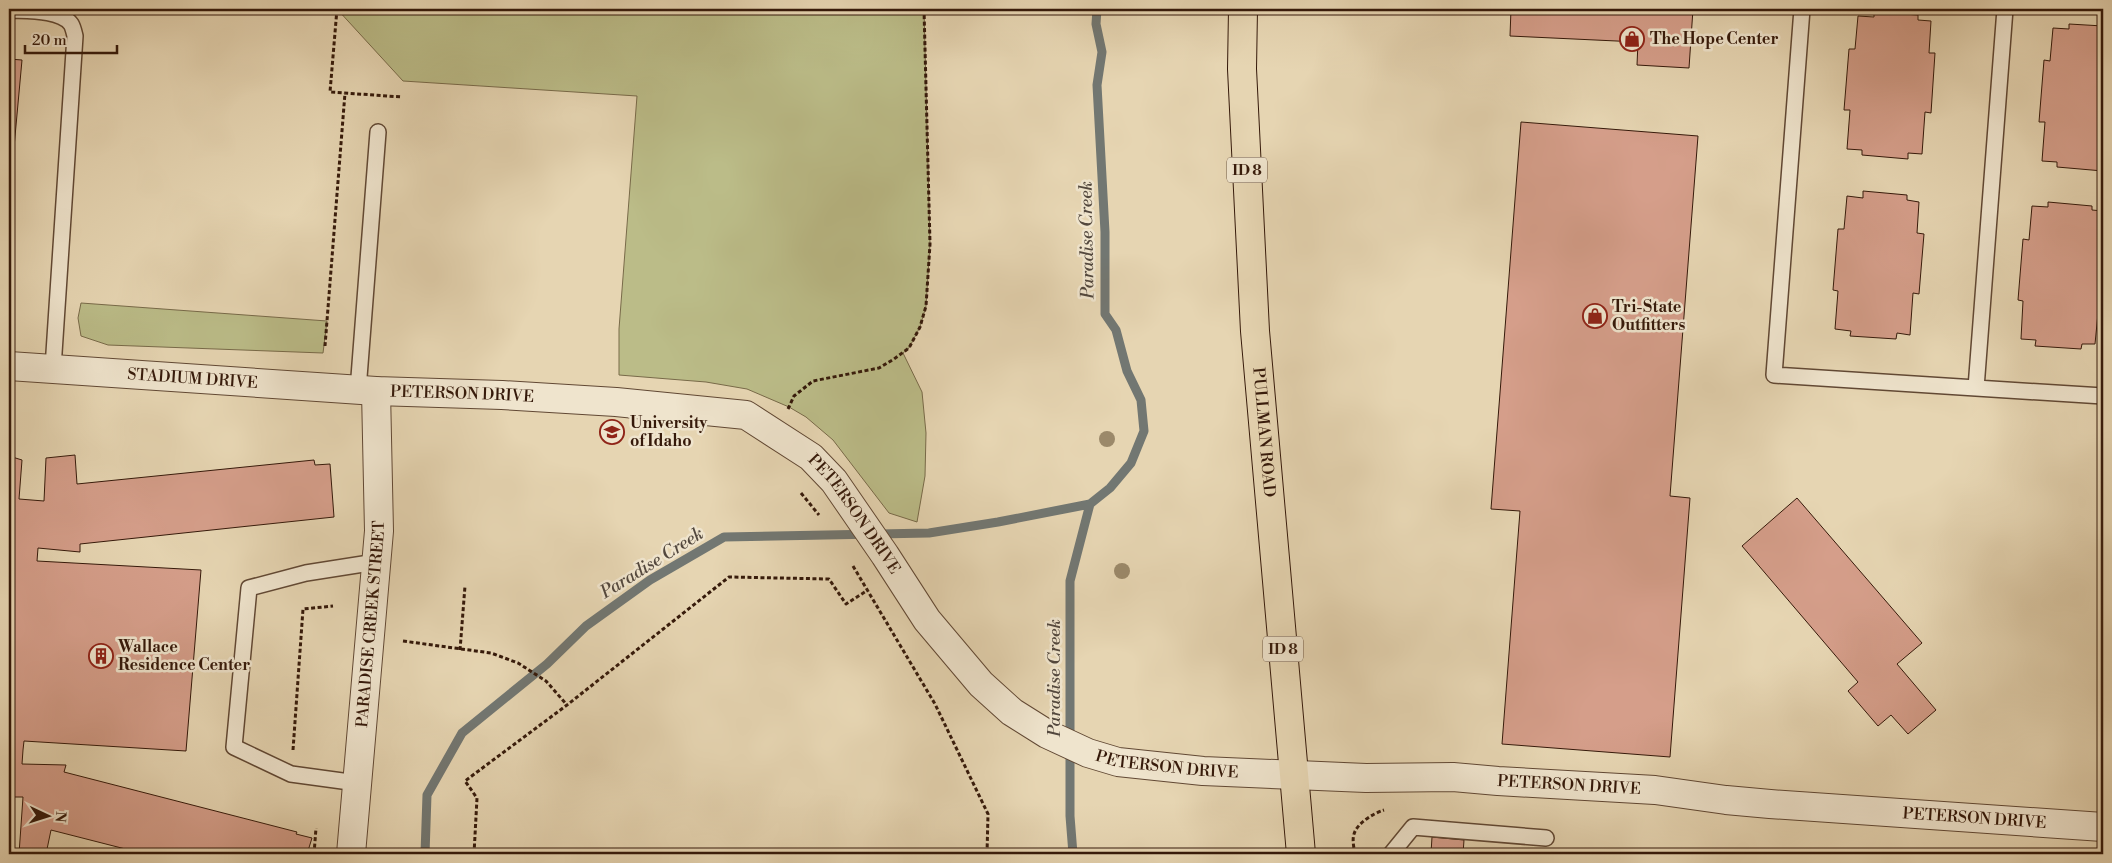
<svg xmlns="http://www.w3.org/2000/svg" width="2112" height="863" font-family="'Libre Bodoni',serif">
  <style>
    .green { fill: #bbbc88; stroke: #786a49 }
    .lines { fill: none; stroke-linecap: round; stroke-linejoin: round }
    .stream { stroke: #727772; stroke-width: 9 }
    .building { fill: #d59e8a; stroke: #35190a }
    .service-casing { stroke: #614834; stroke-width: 18 }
    .minor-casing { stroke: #614834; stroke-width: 30 }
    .primary-casing { stroke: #35190a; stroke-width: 30 }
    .path { stroke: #35190a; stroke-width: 3; stroke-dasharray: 4 2.5; stroke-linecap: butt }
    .service { stroke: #efe4cd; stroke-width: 15 }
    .minor { stroke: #efe4cd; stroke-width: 28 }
    .primary { stroke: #e6d5b2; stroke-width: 28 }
    .tree { fill: #9b896a }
    .labels { text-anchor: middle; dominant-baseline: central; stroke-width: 5; stroke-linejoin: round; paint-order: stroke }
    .shield { fill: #efe4cd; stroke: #6d5644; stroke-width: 1 }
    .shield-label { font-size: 15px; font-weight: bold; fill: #35190a }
    .poi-label { font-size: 16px; font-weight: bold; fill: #35190a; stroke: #efe4cd; text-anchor: start }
    .street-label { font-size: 16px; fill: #35190a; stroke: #efe4cd }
    .water-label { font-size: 18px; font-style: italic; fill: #53483e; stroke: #efe4cd }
  </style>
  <rect width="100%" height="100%" fill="#e6d5b2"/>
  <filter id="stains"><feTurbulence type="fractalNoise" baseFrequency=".004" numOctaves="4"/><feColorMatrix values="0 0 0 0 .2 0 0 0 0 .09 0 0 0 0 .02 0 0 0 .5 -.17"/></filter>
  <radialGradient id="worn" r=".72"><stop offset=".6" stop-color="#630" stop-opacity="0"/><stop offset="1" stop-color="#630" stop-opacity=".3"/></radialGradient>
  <path class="green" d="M 337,9 L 924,9 L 930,244 L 926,306 L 920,327 L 909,348 L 903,353 L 922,392 L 926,433 L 925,476 L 917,522 L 889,513 L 833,440 L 806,417 L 789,407 L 747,389 L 706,382 L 619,375 L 619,329 L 637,96 L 403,81 Z
    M 81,303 L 327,321 L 323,353 L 108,345 L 81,336 L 78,318 Z"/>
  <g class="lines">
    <path class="stream" d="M 425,854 L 427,795 L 462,733 L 547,664 L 586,626 L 650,580 L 724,537 L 929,533 L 998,522 L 1090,504 L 1110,488 L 1131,463 L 1144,431 L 1141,400 L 1127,371 L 1116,330 L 1105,314 L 1105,232 L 1097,85 L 1102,52 L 1096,24 L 1097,9
      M 1073,854 L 1070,816 L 1070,581 L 1090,504"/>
  </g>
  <path class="building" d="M 1511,9 L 1693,9 L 1689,68 L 1637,65 L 1638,42 L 1510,36 Z
    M 1874,12 L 1918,15 L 1918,20 L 1931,21 L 1929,53 L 1935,53 L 1931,113 L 1925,112 L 1922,154 L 1908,153 L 1908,159 L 1862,155 L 1862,150 L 1847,149 L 1850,110 L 1844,110 L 1849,49 L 1855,49 L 1858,16 L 1874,17 Z
    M 2069,24 L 2103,26 L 2103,171 L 2057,167 L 2057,162 L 2042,161 L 2045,122 L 2039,122 L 2044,60 L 2050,61 L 2053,28 L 2069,29 Z
    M 9,59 L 22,60 L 10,191 L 9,191 Z
    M 1521,122 L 1698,136 L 1670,496 L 1690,498 L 1670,757 L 1502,744 L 1520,511 L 1491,509 Z
    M 1863,191 L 1907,195 L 1907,200 L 1919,202 L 1917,233 L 1924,234 L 1919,294 L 1913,293 L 1910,335 L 1897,333 L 1896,339 L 1850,336 L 1851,331 L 1835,329 L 1838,291 L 1833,290 L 1838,229 L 1844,229 L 1847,196 L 1863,198 Z
    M 2048,202 L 2092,206 L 2092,210 L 2103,211 L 2103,303 L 2099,303 L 2095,344 L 2082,344 L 2081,349 L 2035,346 L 2036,340 L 2021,339 L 2023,301 L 2018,300 L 2023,239 L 2029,240 L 2032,206 L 2048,207 Z
    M 75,455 L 77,484 L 314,460 L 315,465 L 330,464 L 334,517 L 80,544 L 80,552 L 38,548 L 37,561 L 201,570 L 186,751 L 24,741 L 23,750 L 22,764 L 66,765 L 64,772 L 297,832 L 296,834 L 312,838 L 307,854 L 145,854 L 51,830 L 46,854 L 19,854 L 23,797 L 9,797 L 9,555 L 12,556 L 14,532 L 9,532 L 9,456 L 22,460 L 19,499 L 44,501 L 46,458 Z
    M 1797,498 L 1922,643 L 1897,664 L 1936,710 L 1908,734 L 1891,715 L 1878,726 L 1848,691 L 1858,682 L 1742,546 Z
    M 1432,837 L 1464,840 L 1463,854 L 1431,853 Z"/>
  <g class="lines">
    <defs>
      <path id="service" d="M 1802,9 L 1774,375 L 1976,388 L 2005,9
        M 9,10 C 25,11 60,9 71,24 C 73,27 74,32 75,36 L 53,368
        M 1976,388 L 2103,396
        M 358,390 L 378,132
        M 357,783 L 291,774 L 234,747 L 249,588 L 306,573 L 376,562
        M 1391,854 L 1413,827 L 1546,838"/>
      <g id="minor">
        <path id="s1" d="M 9,366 L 376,391 L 502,395 L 616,402 L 746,415 L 811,457 L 834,481 L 885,555 L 927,620 L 981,684 L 1012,712 L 1047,734 L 1088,753 L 1118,762 L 1203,771 L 1366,778 L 1453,777 L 1498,781 L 1655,790 L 1726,800 L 1770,804 L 2103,827"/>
        <path id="s2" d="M 351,854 L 379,531 L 376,391"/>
      </g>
      <g id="primary">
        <path id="s3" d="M 1243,9 L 1242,69 L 1255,331 L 1301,854"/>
      </g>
    </defs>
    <use href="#service" class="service-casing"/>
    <use href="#minor" class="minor-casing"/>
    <use href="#primary" class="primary-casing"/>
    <path class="path" d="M 337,9 L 330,92 L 402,97
      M 325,346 L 345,93
      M 788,409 L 794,396 L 813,381 L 879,368 L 894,359 L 909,348 L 920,327 L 926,306 L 930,244 L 924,9
      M 801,493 L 819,515
      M 9,546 L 13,546
      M 853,566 L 935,704 L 988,814 L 987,854
      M 403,641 L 491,653 L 518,663 L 546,681 L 567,705
      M 460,650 L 465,586
      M 293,750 L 303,609 L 333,606
      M 314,854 L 316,828
      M 474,854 L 477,798 L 465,781 L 567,705 L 729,577 L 829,579 L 846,604 L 868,590
      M 1355,854 C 1354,848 1352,840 1354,834 C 1357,823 1374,813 1384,810"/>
    <use href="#service" class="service"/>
    <use href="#minor" class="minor"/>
    <use href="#primary" class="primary"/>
  </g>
  <g class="tree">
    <circle cx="1107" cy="439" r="8"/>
    <circle cx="1122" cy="571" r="8"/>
  </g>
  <defs>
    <symbol id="shop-ring" viewBox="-11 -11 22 22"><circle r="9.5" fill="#efe4cd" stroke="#8f2418" stroke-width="1.5"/><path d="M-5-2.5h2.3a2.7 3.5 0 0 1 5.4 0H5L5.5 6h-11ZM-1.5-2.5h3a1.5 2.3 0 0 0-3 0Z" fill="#8f2418"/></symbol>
    <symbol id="university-ring" viewBox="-11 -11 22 22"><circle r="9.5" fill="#efe4cd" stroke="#8f2418" stroke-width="1.5"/><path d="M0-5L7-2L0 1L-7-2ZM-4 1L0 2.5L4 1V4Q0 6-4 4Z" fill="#8f2418"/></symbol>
    <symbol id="building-ring" viewBox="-11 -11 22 22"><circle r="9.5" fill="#efe4cd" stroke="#8f2418" stroke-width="1.5"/><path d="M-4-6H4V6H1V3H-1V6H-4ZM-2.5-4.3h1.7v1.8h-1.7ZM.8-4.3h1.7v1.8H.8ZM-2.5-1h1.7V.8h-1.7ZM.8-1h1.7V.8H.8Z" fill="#8f2418"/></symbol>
  </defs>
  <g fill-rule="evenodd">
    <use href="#shop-ring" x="1618" y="25" width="28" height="28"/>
    <use href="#shop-ring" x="1581" y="302" width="28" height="28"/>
    <use href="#university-ring" x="598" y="418" width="28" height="28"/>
    <use href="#building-ring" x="87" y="642" width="28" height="28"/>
  </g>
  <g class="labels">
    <g class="shield">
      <rect x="1227" y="157.5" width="40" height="25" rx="4"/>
      <rect x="1263" y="636.5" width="40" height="25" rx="4"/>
    </g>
    <g class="shield-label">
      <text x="1247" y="170">ID 8</text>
      <text x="1283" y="649">ID 8</text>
    </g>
    <g class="poi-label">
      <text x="1650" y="39">The Hope Center</text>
      <text x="1612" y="307">Tri-State<tspan x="1612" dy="18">Outfitters</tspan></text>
      <text x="630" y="423">University<tspan x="630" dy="18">of Idaho</tspan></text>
      <text x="118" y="647">Wallace<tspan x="118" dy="18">Residence Center</tspan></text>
    </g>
    <g class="street-label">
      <text stroke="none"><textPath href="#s1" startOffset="184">STADIUM DRIVE</textPath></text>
      <text stroke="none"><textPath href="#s1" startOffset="454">PETERSON DRIVE</textPath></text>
      <text stroke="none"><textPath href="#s3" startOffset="424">PULLMAN ROAD</textPath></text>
      <text stroke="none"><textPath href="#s1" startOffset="888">PETERSON DRIVE</textPath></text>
      <text stroke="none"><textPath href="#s2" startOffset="231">PARADISE CREEK STREET</textPath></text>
      <text stroke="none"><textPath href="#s1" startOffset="1309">PETERSON DRIVE</textPath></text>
      <text stroke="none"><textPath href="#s1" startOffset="1712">PETERSON DRIVE</textPath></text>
      <text stroke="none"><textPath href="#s1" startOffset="2119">PETERSON DRIVE</textPath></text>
    </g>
    <g class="water-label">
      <text transform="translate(1087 240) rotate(-91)">Paradise Creek</text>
      <text transform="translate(652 563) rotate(-32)">Paradise Creek</text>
      <text transform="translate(1054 678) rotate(-90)">Paradise Creek</text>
    </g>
  </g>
  <rect width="2112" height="863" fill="none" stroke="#e6d5b2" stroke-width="30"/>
  <rect x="10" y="10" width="2092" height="843" fill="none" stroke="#35190a" stroke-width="2.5"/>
  <rect x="15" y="15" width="2082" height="833" fill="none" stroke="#35190a"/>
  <g transform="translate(48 816) rotate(94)" stroke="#efe4cd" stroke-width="4" paint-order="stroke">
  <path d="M0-4L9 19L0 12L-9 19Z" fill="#35190a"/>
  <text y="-8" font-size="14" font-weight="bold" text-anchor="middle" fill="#35190a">N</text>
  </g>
  <path d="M25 45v8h92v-8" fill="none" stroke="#35190a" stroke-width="2.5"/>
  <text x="32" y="45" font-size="15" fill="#35190a" stroke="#efe4cd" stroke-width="4" paint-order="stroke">20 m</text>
  <rect width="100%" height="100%" filter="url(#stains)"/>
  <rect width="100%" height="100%" fill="url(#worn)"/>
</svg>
